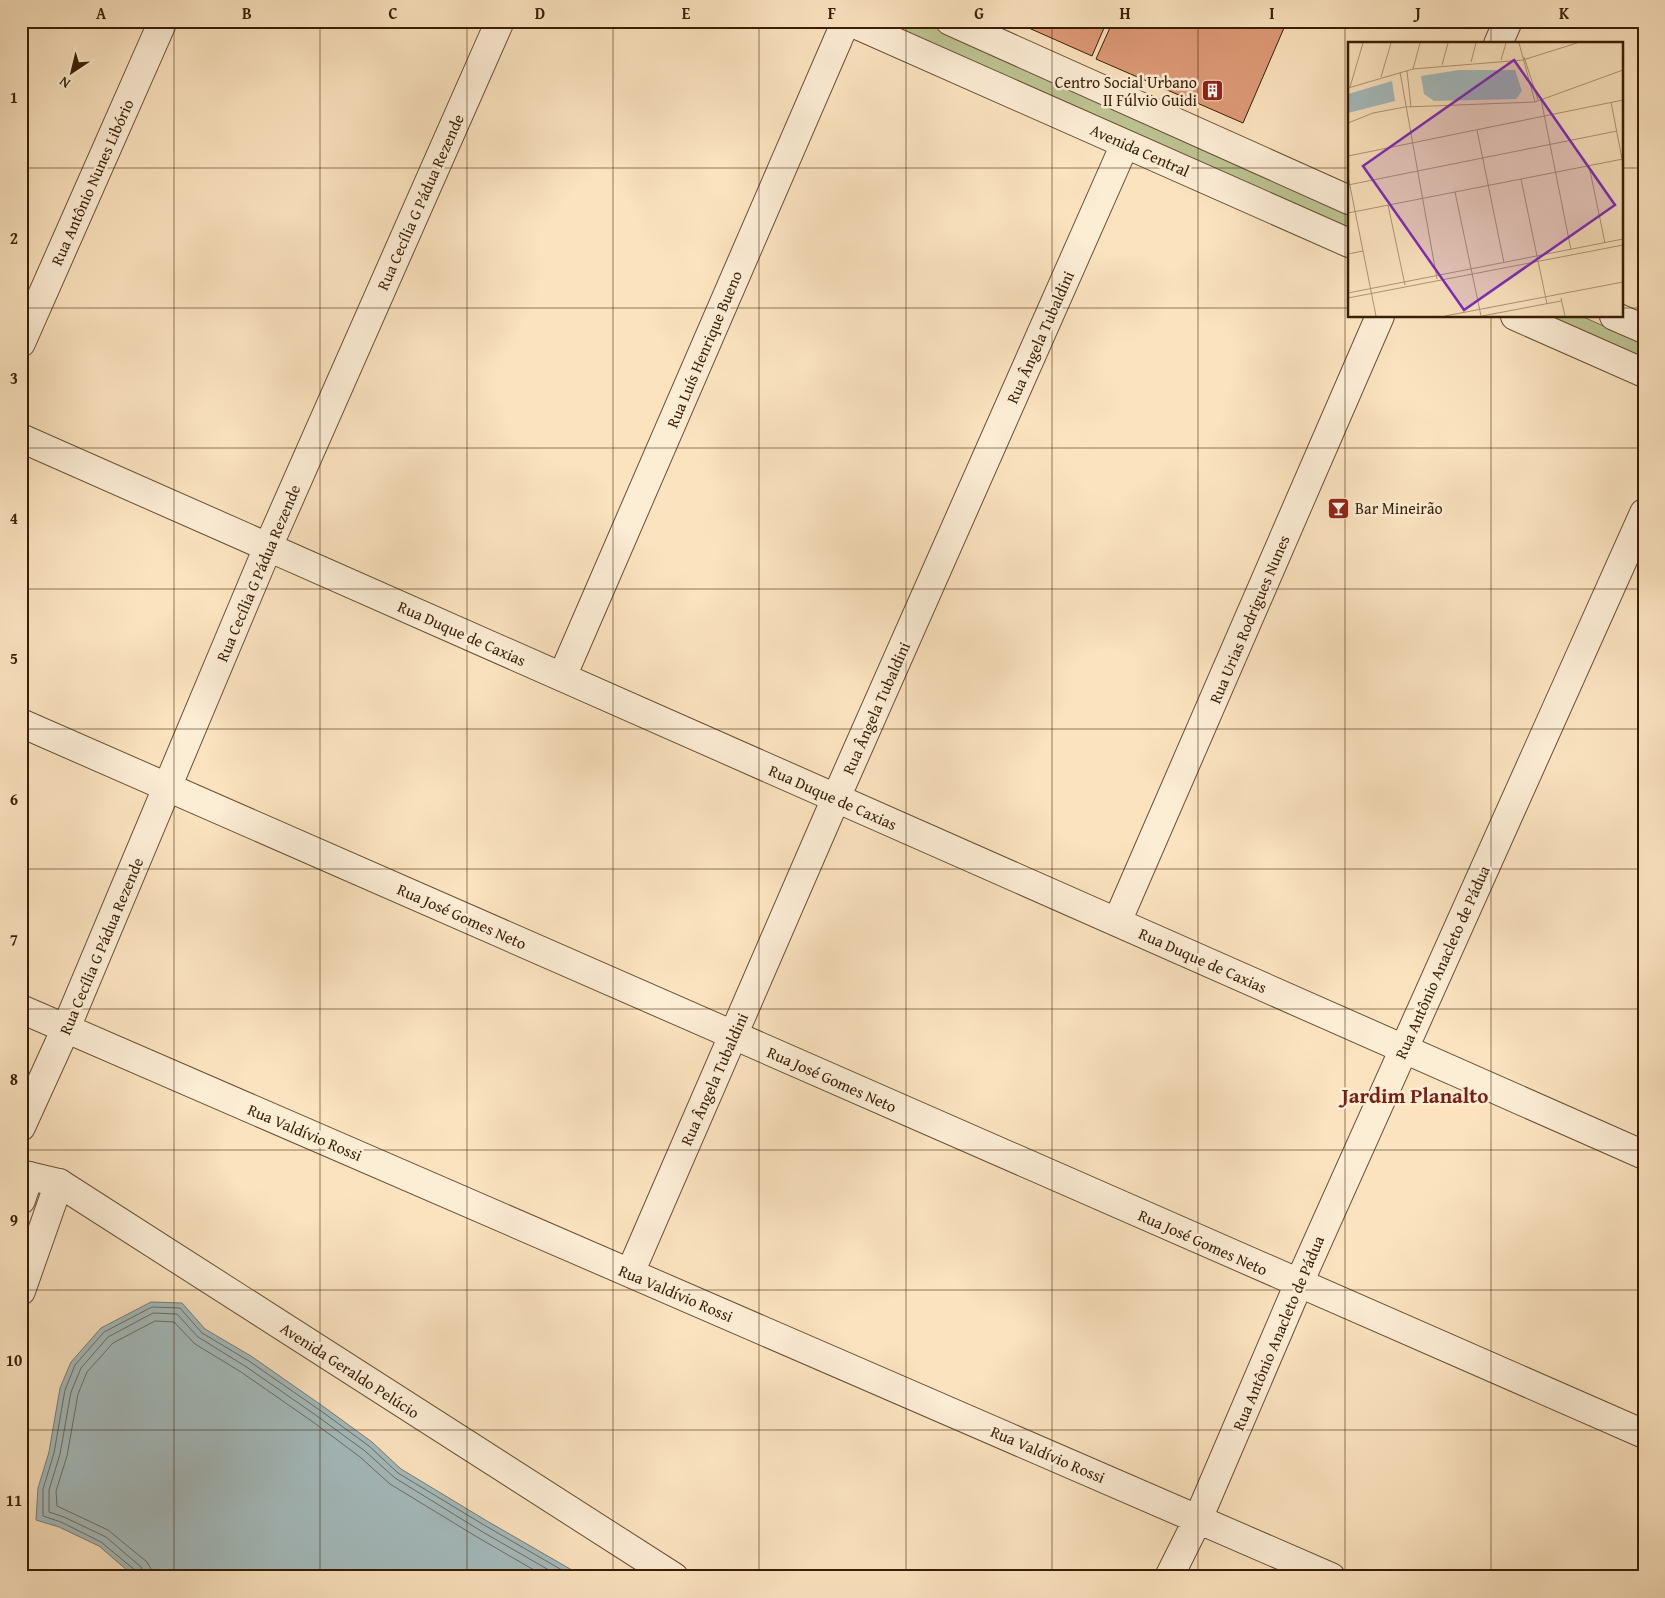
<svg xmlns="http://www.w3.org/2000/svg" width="1665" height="1598" font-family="'Gentium Book Plus',serif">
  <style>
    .green { fill: #bdc493; stroke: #7c724c }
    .water { fill: #a4bbbd; stroke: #7a7d73 }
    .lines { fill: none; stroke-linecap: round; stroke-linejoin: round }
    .shore { stroke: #6f6d60; stroke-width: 1 }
    .building { fill: #de9a77; stroke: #3a1f04 }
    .minor-casing { stroke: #6a5033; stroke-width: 30 }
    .tertiary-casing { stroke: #6a5033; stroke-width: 30 }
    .minor { stroke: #fcedd5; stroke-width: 28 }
    .tertiary { stroke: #fcedd5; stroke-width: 28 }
    .grid { fill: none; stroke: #3a1f04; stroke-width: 1; stroke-opacity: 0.55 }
    .labels { text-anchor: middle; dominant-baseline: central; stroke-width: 5; stroke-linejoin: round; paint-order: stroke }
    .poi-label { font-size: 16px; fill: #3a1f04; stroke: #fcedd5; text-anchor: end }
    .street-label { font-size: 16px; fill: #3a1f04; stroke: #fcedd5 }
    .district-label { font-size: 21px; font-weight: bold; fill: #7a1f14; stroke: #fcedd5 }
    .inset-road { fill: none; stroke: #ae9574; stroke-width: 1 }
    .view { fill: #7b2cbf; fill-opacity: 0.15; stroke: #7b2cbf; stroke-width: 2.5 }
    .inset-edge { fill: none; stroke: #3a1f04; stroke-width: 2.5 }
    .neatline { fill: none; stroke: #3a1f04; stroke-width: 2 }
    .grid-label { font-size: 16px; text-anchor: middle; font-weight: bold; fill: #3a1f04 }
  </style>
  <rect width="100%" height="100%" fill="#fbe3bf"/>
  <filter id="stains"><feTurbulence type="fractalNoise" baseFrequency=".004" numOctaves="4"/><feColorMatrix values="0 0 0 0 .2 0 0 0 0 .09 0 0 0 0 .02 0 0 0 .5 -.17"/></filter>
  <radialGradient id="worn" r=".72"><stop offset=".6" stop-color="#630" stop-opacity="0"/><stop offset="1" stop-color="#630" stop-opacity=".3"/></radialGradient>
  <path class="green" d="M 880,21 L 920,21 L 1349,213 L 1349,230 Z
    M 1545,316 L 1581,316 L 1644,344 L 1644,360 Z"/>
  <path class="water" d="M 151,1302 L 182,1303 L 205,1329 L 251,1356 L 324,1407 L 372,1442 L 401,1469 L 487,1521 L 584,1577 L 135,1577 L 99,1546 L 59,1527 L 36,1520 L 38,1488 L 49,1452 L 60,1388 L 71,1362 L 101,1328 Z"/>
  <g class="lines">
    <path class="shore" d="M 138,1577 L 136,1571 L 101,1542 L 61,1522 L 43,1516 L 43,1489 L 54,1453 L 65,1390 L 75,1365 L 104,1332 L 152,1307 L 180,1308 L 202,1333 L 249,1361 L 321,1411 L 369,1446 L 398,1473 L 484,1525 L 574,1577
      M 144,1577 L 141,1567 L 106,1537 L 64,1517 L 49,1512 L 49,1490 L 60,1454 L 71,1392 L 81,1368 L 108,1337 L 153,1313 L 177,1314 L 198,1337 L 245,1366 L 317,1416 L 365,1451 L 395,1478 L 481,1531 L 561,1577
      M 152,1577 L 151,1569 L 147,1562 L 108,1530 L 57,1506 L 56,1491 L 67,1456 L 78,1394 L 87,1372 L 113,1343 L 155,1321 L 174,1322 L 195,1344 L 241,1372 L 313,1422 L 360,1457 L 390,1484 L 477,1537 L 546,1577"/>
  </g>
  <path class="building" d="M 1013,21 L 1107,21 L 1092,56 Z
    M 1113,21 L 1287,21 L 1243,123 L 1096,59 Z"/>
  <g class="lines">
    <defs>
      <path id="minor" d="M 848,21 L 1349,243
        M 950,21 L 1349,200
        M 1498,44 L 1508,21
        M 1515,316 L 1644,373
        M 1614,316 L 1644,329
        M 21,343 L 163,21
        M 21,438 L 1644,1155
        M 562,677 L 846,21
        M 21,723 L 1644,1434
        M 1117,922 L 1380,316
        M 21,1009 L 1331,1577
        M 21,1127 L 66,1028 L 268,547 L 500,21
        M 21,1200 L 29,1176
        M 630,1273 L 836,798 L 1125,144
        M 21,1291 L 59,1183
        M 1169,1577 L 1198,1519 L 1299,1283 L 1644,513"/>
      <path id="tertiary" d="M 21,1174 L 59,1183 L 674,1577"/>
    </defs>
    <use href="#minor" class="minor-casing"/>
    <use href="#tertiary" class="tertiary-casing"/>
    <use href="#minor" class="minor"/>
    <use href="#tertiary" class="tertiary"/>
  </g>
  <path class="grid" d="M 174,21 L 174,1577M 320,21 L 320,1577M 467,21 L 467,1577M 613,21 L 613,1577M 759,21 L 759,1577M 906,21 L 906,1577M 1052,21 L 1052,1577M 1198,21 L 1198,1577M 1345,21 L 1345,1577M 1491,21 L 1491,44M 21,168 L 1349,168M 1621,168 L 1644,168M 21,308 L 1349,308M 1621,308 L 1644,308M 1491,316 L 1491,1577M 21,448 L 1644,448M 21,589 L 1644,589M 21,729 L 1644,729M 21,869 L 1644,869M 21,1009 L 1644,1009M 21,1150 L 1644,1150M 21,1290 L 1644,1290M 21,1430 L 1644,1430"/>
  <defs>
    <symbol id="building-square" viewBox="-11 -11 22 22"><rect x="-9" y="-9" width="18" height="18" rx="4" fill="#8f2418" stroke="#fcedd5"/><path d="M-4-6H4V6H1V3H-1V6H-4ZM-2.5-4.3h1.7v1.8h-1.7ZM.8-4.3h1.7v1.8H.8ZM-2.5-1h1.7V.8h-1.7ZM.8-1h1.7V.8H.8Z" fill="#fff"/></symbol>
    <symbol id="bar-square" viewBox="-11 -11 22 22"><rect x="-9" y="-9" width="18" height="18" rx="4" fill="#8f2418" stroke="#fcedd5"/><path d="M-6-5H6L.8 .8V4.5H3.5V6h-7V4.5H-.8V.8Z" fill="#fff"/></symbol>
  </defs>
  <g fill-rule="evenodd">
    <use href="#building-square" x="1200" y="78" width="25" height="25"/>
    <use href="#bar-square" x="1326" y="496" width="25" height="25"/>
  </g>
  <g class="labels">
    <g class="poi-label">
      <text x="1197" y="82">Centro Social Urbano<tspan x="1197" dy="18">II Fúlvio Guidi</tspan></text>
      <text x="1355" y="508" text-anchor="start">Bar Mineirão</text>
    </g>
    <g class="street-label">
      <text transform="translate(1140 150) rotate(24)">Avenida Central</text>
      <text transform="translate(92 182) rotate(-66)">Rua Antônio Nunes Libório</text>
      <text transform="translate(420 202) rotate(-66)">Rua Cecília G Pádua Rezende</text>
      <text transform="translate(1040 337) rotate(-66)">Rua Ângela Tubaldini</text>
      <text transform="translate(704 349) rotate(-67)">Rua Luís Henrique Bueno</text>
      <text transform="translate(258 573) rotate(-67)">Rua Cecília G Pádua Rezende</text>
      <text transform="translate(1249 619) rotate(-67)">Rua Urias Rodrigues Nunes</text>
      <text transform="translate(462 633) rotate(24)">Rua Duque de Caxias</text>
      <text transform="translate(876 708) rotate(-66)">Rua Ângela Tubaldini</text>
      <text transform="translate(833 797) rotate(24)">Rua Duque de Caxias</text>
      <text transform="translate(462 916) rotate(24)">Rua José Gomes Neto</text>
      <text transform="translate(101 946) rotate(-67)">Rua Cecília G Pádua Rezende</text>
      <text transform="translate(1203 960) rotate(24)">Rua Duque de Caxias</text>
      <text transform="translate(1442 962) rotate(-66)">Rua Antônio Anacleto de Pádua</text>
      <text transform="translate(714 1079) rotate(-66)">Rua Ângela Tubaldini</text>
      <text transform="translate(832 1079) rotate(24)">Rua José Gomes Neto</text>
      <text transform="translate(305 1132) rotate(23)">Rua Valdívio Rossi</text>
      <text transform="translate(1203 1242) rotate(24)">Rua José Gomes Neto</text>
      <text transform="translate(676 1293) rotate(23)">Rua Valdívio Rossi</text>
      <text transform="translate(1278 1333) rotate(-67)">Rua Antônio Anacleto de Pádua</text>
      <text transform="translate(350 1370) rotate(33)">Avenida Geraldo Pelúcio</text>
      <text transform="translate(1048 1454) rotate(23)">Rua Valdívio Rossi</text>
    </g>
    <g class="district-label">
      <text x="1415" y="1095">Jardim Planalto</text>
    </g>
  </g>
  <g transform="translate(1348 42)">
    <rect width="275" height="275" fill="#fbe3bf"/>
    <path d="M 111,28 L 167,28 L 174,49 L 168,57 L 86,59 L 76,52 L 73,34 ZM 44,39 L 47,59 L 0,71 L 0,52 Z" fill="#a4bbbd"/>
    <path class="inset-road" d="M 171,1 L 187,60M 176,15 L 190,58M 153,18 L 158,1M 123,20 L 128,1M 94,23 L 100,1M 65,27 L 72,1M 59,29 L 63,65M 52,30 L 89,237M 33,35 L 43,1M 2,45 L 15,1M 0,46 L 65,27 L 175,18 L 229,1M 193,57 L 223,208M 263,60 L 275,122M 0,81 L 25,71 L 57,65 L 187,60 L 275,28M 129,88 L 156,221M 0,114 L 275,58M 241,124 L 257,201M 0,134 L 28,274M 173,137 L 199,262M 0,143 L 269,89M 107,150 L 133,274M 40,163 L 57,243M 0,171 L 275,117M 0,212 L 15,209M 0,251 L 275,197M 0,256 L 275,203M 213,256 L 217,274M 97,274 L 275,240M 134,274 L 213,259"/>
    <path class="view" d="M 166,18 L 267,163 L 116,268 L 15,124 Z"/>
    <rect width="275" height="275" class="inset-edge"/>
  </g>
  <rect width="1665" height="1598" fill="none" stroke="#fbe3bf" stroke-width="55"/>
  <g transform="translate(72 72) rotate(215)" stroke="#fcedd5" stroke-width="4" paint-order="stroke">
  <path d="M0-4L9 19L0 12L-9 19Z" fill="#3a1f04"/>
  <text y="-8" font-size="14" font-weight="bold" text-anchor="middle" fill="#3a1f04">N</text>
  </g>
  <rect x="28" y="28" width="1610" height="1542" class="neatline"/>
  <g class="grid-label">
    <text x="101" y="19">A</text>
    <text x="247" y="19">B</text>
    <text x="393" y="19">C</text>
    <text x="540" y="19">D</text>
    <text x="686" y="19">E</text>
    <text x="832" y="19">F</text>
    <text x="979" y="19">G</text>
    <text x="1125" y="19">H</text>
    <text x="1272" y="19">I</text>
    <text x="1418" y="19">J</text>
    <text x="1564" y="19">K</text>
    <text x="14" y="103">1</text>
    <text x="14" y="244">2</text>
    <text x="14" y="384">3</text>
    <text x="14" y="524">4</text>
    <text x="14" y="664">5</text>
    <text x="14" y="805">6</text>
    <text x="14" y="945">7</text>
    <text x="14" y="1085">8</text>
    <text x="14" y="1226">9</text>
    <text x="14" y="1366">10</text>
    <text x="14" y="1506">11</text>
  </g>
  <rect width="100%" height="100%" filter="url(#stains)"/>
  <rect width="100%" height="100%" fill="url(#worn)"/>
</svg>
